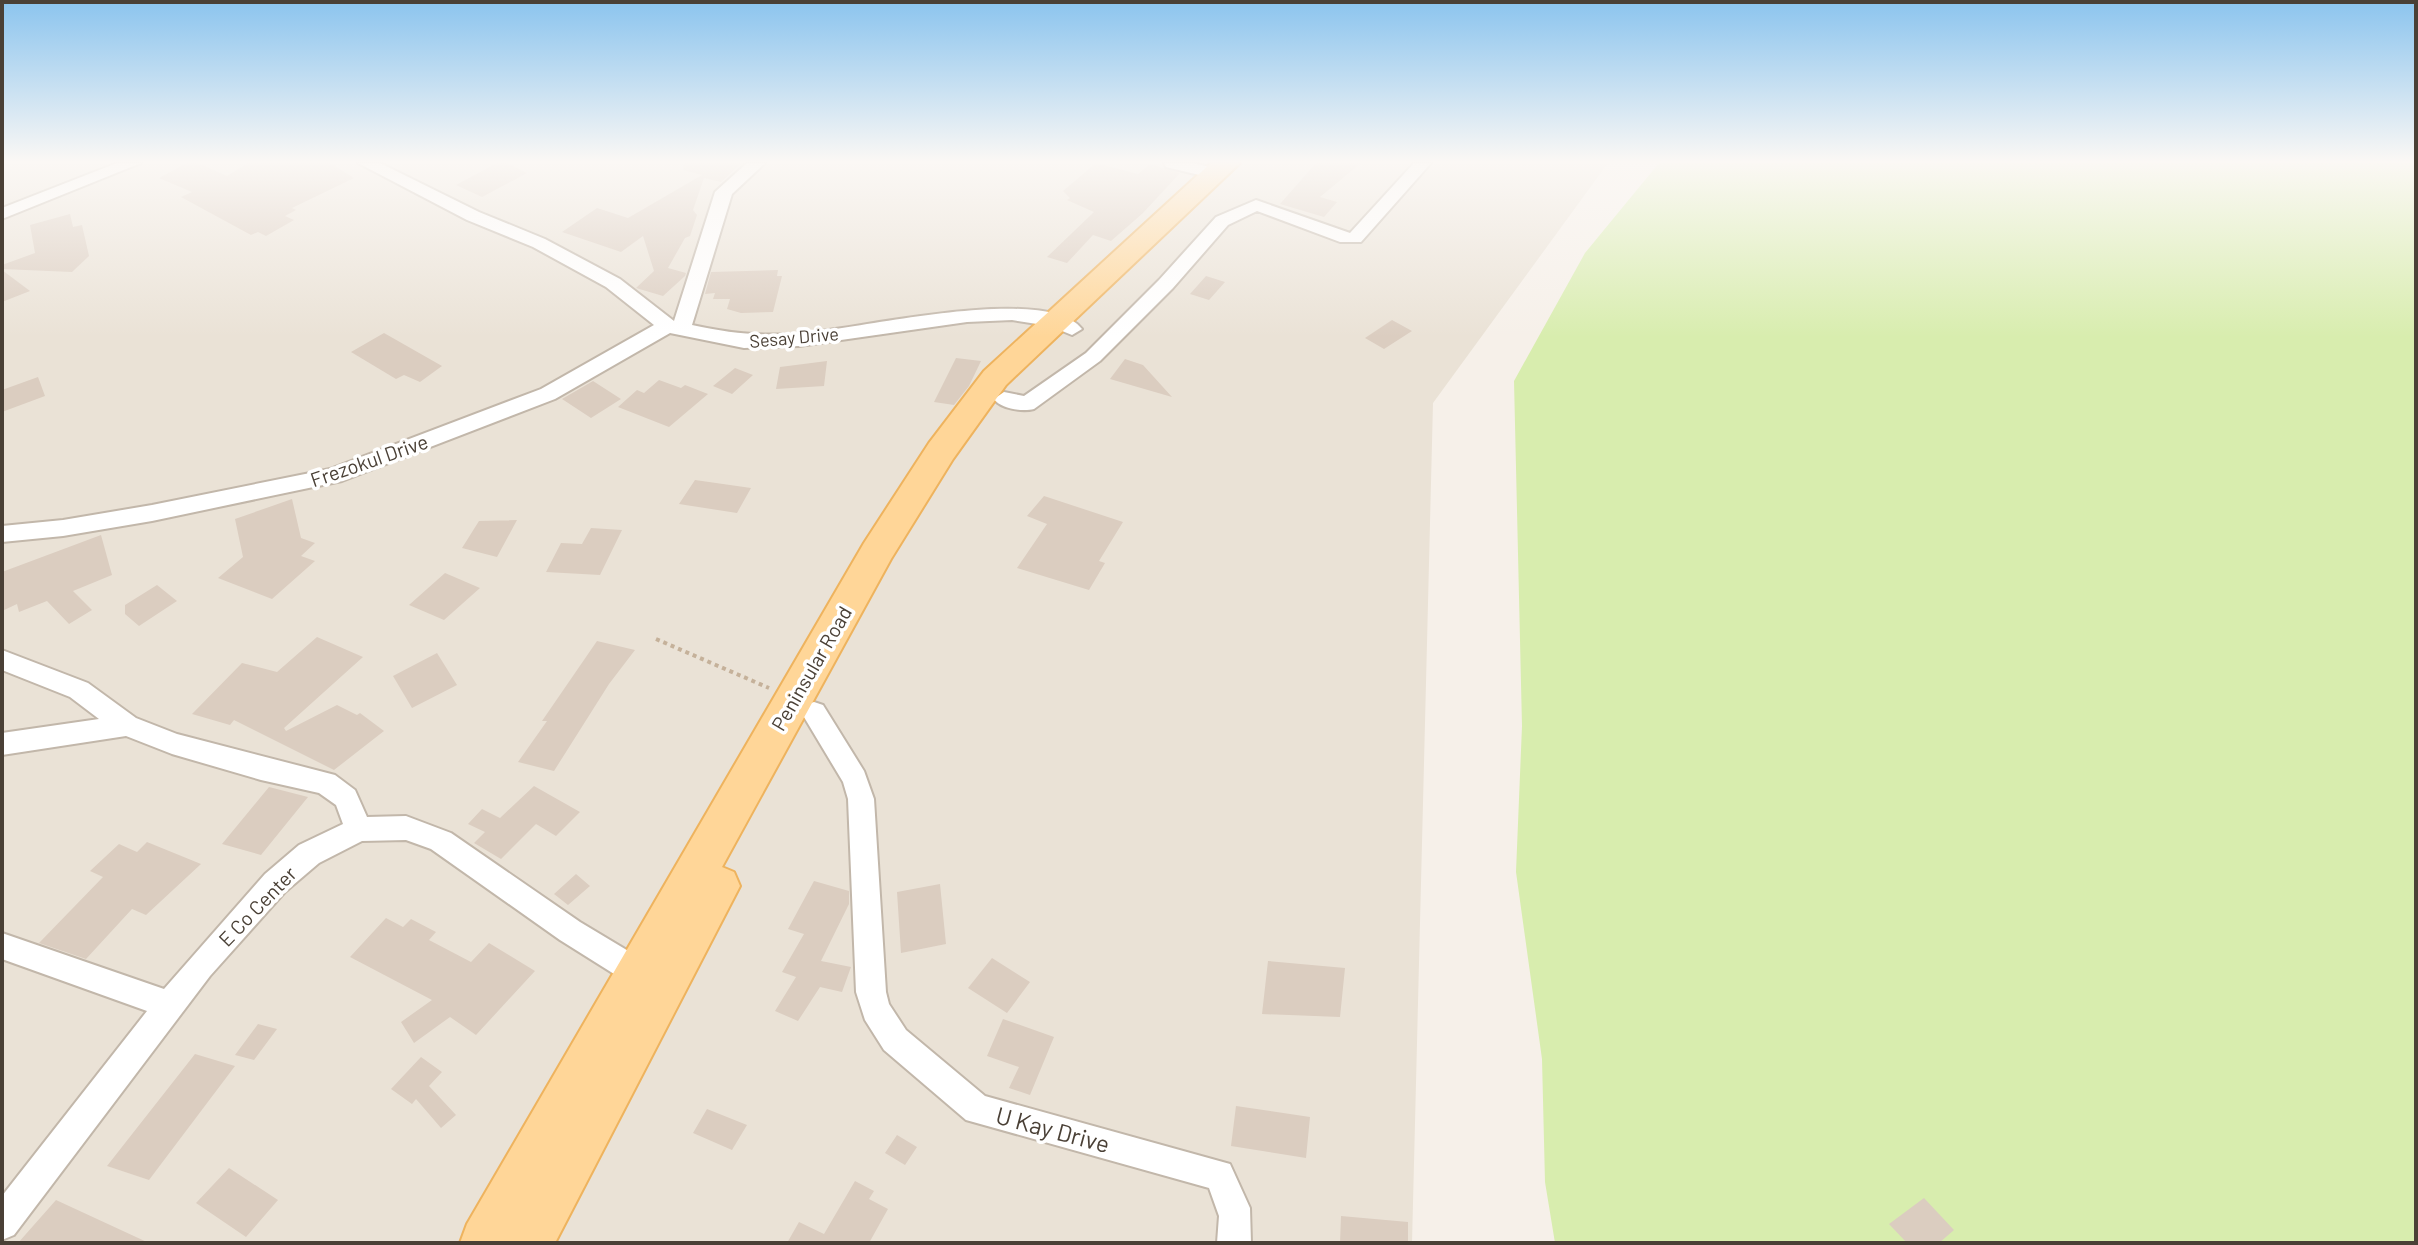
<svg xmlns="http://www.w3.org/2000/svg" width="2418" height="1245" font-family="Barlow,sans-serif">
  <style>
    .residential { fill: #eae2d6 }
    .green { fill: #d8edae }
    .building { fill: #dbcdc0 }
    .lines { fill: none; stroke-linecap: round; stroke-linejoin: round }
    .minor-casing { stroke: #c2b7aa; stroke-width: 4 }
    .primary-casing { stroke: #eeb35e; stroke-width: 4 }
    .path { stroke: #c5b19a; stroke-width: 4; stroke-dasharray: 4 4; stroke-linecap: butt }
    .minor { fill: #fff; fill-rule: evenodd }
    .primary { fill: #ffd698; fill-rule: evenodd }
    .labels { text-anchor: middle; dominant-baseline: central; stroke-width: 7; stroke-linejoin: round; paint-order: stroke }
    .far-street-label { font-size: 18px; fill: #4a4036; stroke: #fff }
    .street-label { font-size: 20px; fill: #4a4036; stroke: #fff }
    .near-street-label { font-size: 24px; fill: #4a4036; stroke: #fff }
  </style>
  <rect width="100%" height="100%" fill="#f6f0e9"/>
  <path class="residential" d="M 2,163 L 1608,163 L 1433,403 L 1412,1243 L 2,1243 Z"/>
  <path class="green" d="M 1659,163 L 2416,163 L 2416,1243 L 1555,1243 L 1545,1182 L 1542,1059 L 1516,872 L 1522,726 L 1514,381 L 1585,253 Z"/>
  <path class="building" d="M 187,163 L 198,163 L 227,176 L 248,163 L 330,163 L 354,178 L 292,208 L 296,210 L 285,216 L 294,220 L 266,236 L 258,232 L 251,235 L 181,197 L 192,192 L 159,178 Z
    M 497,163 L 507,163 L 527,173 L 482,197 L 456,185 Z
    M 684,163 L 742,163 L 721,182 L 704,178 L 693,210 L 697,215 L 690,236 L 685,238 L 668,268 L 686,273 L 685,276 L 663,296 L 636,288 L 654,271 L 643,236 L 621,252 L 562,232 L 597,208 L 628,218 L 702,175 L 683,170 Z
    M 1096,163 L 1138,174 L 1150,164 L 1180,173 L 1143,213 L 1111,241 L 1093,235 L 1067,263 L 1047,257 L 1094,212 L 1067,200 L 1070,198 L 1063,191 Z
    M 1316,163 L 1361,163 L 1320,197 L 1337,202 L 1324,217 L 1280,204 Z
    M 70,214 L 73,227 L 82,225 L 89,256 L 72,272 L 2,269 L 2,265 L 35,253 L 30,225 Z
    M 2,270 L 30,291 L 2,302 Z
    M 778,270 L 777,276 L 782,276 L 773,312 L 741,313 L 727,309 L 730,299 L 713,299 L 715,293 L 705,294 L 711,272 Z
    M 1206,276 L 1225,282 L 1209,300 L 1190,294 Z
    M 1392,320 L 1412,331 L 1384,349 L 1365,338 Z
    M 384,333 L 442,366 L 420,382 L 404,375 L 396,379 L 351,352 Z
    M 956,358 L 981,361 L 969,386 L 954,405 L 934,402 Z
    M 1125,359 L 1143,365 L 1172,397 L 1110,379 Z
    M 827,361 L 824,386 L 776,389 L 780,367 Z
    M 735,368 L 753,375 L 732,394 L 713,386 Z
    M 38,377 L 45,396 L 2,412 L 2,390 Z
    M 659,380 L 681,388 L 685,385 L 708,394 L 669,427 L 618,407 L 637,390 L 644,393 Z
    M 593,381 L 621,399 L 591,418 L 562,399 Z
    M 695,480 L 751,488 L 737,513 L 679,504 Z
    M 1044,496 L 1123,522 L 1099,561 L 1105,563 L 1089,590 L 1017,568 L 1047,524 L 1027,516 Z
    M 292,499 L 301,538 L 315,543 L 301,556 L 315,561 L 272,599 L 218,578 L 243,557 L 235,519 Z
    M 517,520 L 497,557 L 462,548 L 479,521 Z
    M 591,528 L 622,530 L 600,575 L 546,572 L 561,543 L 582,544 Z
    M 101,535 L 112,575 L 73,591 L 92,610 L 69,624 L 47,601 L 19,612 L 17,604 L 2,611 L 2,572 Z
    M 445,573 L 480,588 L 444,620 L 409,605 Z
    M 157,585 L 177,601 L 139,626 L 125,614 L 125,605 Z
    M 317,637 L 363,657 L 284,728 L 286,731 L 337,705 L 357,715 L 360,713 L 384,731 L 334,770 L 234,720 L 230,725 L 192,714 L 242,663 L 277,672 Z
    M 597,641 L 635,650 L 609,684 L 554,771 L 518,762 L 547,721 L 542,721 Z
    M 437,653 L 457,685 L 412,708 L 393,676 Z
    M 534,786 L 580,812 L 556,836 L 536,824 L 501,859 L 474,843 L 485,832 L 468,824 L 482,809 L 500,818 Z
    M 269,787 L 308,797 L 261,855 L 222,844 Z
    M 147,842 L 201,864 L 146,915 L 132,909 L 86,959 L 39,943 L 103,877 L 90,871 L 119,844 L 137,852 Z
    M 576,874 L 590,886 L 568,905 L 554,894 Z
    M 814,881 L 849,891 L 849,904 L 821,961 L 851,967 L 842,992 L 820,987 L 798,1021 L 775,1011 L 796,977 L 782,972 L 804,934 L 788,929 Z
    M 940,884 L 946,944 L 901,953 L 897,892 Z
    M 386,918 L 403,927 L 411,919 L 436,932 L 429,940 L 471,962 L 489,943 L 535,971 L 476,1035 L 450,1017 L 414,1043 L 401,1022 L 432,1000 L 350,957 Z
    M 992,958 L 1030,982 L 1007,1013 L 968,988 Z
    M 1268,961 L 1345,968 L 1340,1017 L 1262,1014 Z
    M 1003,1019 L 1054,1037 L 1030,1095 L 1009,1088 L 1019,1067 L 987,1056 Z
    M 258,1024 L 277,1029 L 254,1060 L 235,1055 Z
    M 195,1054 L 235,1066 L 149,1180 L 107,1166 Z
    M 421,1057 L 442,1072 L 429,1086 L 456,1115 L 441,1128 L 416,1099 L 412,1104 L 391,1089 Z
    M 1236,1106 L 1310,1117 L 1306,1158 L 1231,1146 Z
    M 707,1109 L 747,1125 L 732,1150 L 693,1133 Z
    M 897,1135 L 917,1147 L 905,1165 L 885,1153 Z
    M 229,1168 L 278,1200 L 246,1237 L 196,1203 Z
    M 855,1181 L 874,1191 L 869,1199 L 888,1209 L 869,1243 L 787,1243 L 799,1222 L 824,1234 Z
    M 1924,1198 L 1954,1230 L 1939,1243 L 1907,1243 L 1889,1224 Z
    M 56,1200 L 149,1243 L 18,1243 Z
    M 1341,1216 L 1408,1222 L 1408,1243 L 1340,1243 Z"/>
  <g class="lines">
    <defs>
      <path id="minor" d="M 117,163 L 141,163 L 2,219 L 2,208 Z
        M 358,163 L 380,163 L 479,212 L 545,239 L 620,279 L 674,321 L 715,192 L 747,163 L 765,163 L 732,194 L 692,325 C 729,333 757,336 795,334 C 852,331 1045,282 1082,329 L 1072,335 L 1050,326 L 1012,320 L 967,322 L 799,346 L 744,348 L 670,333 L 555,399 L 342,481 L 152,521 L 63,536 L 2,542 L 2,526 L 63,520 L 152,505 L 330,469 L 541,389 L 654,325 L 606,287 L 533,247 L 467,220 Z
        M 1164,163 L 1193,163 L 1222,170 L 1225,174 L 1216,179 L 1166,167 Z
        M 1414,163 L 1431,163 L 1361,242 L 1340,242 L 1257,211 L 1228,225 L 1173,288 L 1100,361 L 1034,409 C 1023,412 1001,409 994,399 L 1004,392 L 1024,396 L 1086,353 L 1159,280 L 1216,217 L 1256,200 L 1350,233 Z
        M 2,650 L 88,683 L 136,718 L 177,734 L 335,775 L 355,790 L 367,817 L 406,816 L 451,833 L 580,922 L 650,964 L 655,974 L 650,984 L 640,988 L 630,984 L 560,940 L 431,849 L 406,840 L 362,841 L 319,863 L 285,892 L 210,976 L 14,1235 L 2,1240 L 2,1196 L 147,1011 L 2,959 L 2,933 L 164,989 L 265,874 L 299,845 L 343,824 L 336,805 L 319,793 L 261,780 L 172,754 L 126,736 L 2,755 L 2,733 L 99,719 L 70,697 L 2,670 Z
        M 814,702 L 823,705 L 864,771 L 874,799 L 886,992 L 889,1004 L 906,1030 L 985,1096 L 1230,1164 L 1250,1208 L 1251,1243 L 1217,1243 L 1219,1216 L 1209,1188 L 966,1120 L 884,1050 L 865,1020 L 856,992 L 848,799 L 843,782 L 801,712 L 805,705 Z"/>
      <path id="primary" d="M 1211,163 L 1240,163 L 1006,385 L 953,459 L 891,559 L 722,867 L 734,872 L 740,886 L 555,1243 L 460,1243 L 467,1224 L 864,543 L 929,443 L 984,371 Z"/>
    </defs>
    <use href="#minor" class="minor-casing"/>
    <use href="#primary" class="primary-casing"/>
    <path class="path" d="M 656,639 L 769,688"/>
    <use href="#minor" class="minor"/>
    <use href="#primary" class="primary"/>
  </g>
  <linearGradient id="sky" x2="0" y2="1"><stop stop-color="#8bc4ee"/><stop offset="0.48" stop-color="#fbf8f5"/><stop offset="1" stop-color="#fbf8f5" stop-opacity="0"/></linearGradient>
  <rect width="2418" height="337" fill="url(#sky)"/>
  <g class="labels">
    <g class="far-street-label">
      <text transform="translate(794 337) rotate(-5)">Sesay Drive</text>
    </g>
    <g class="street-label">
      <text transform="translate(369 460) rotate(-19)">Frezokul Drive</text>
      <text transform="translate(811 668) rotate(-60)">Peninsular Road</text>
      <text transform="translate(257 906) rotate(-46)">E Co Center</text>
    </g>
    <g class="near-street-label">
      <text transform="translate(1053 1129) rotate(15)">U Kay Drive</text>
    </g>
  </g>
  <rect width="2418" height="1245" fill="none" stroke="#4a4036" stroke-width="8"/>
</svg>
